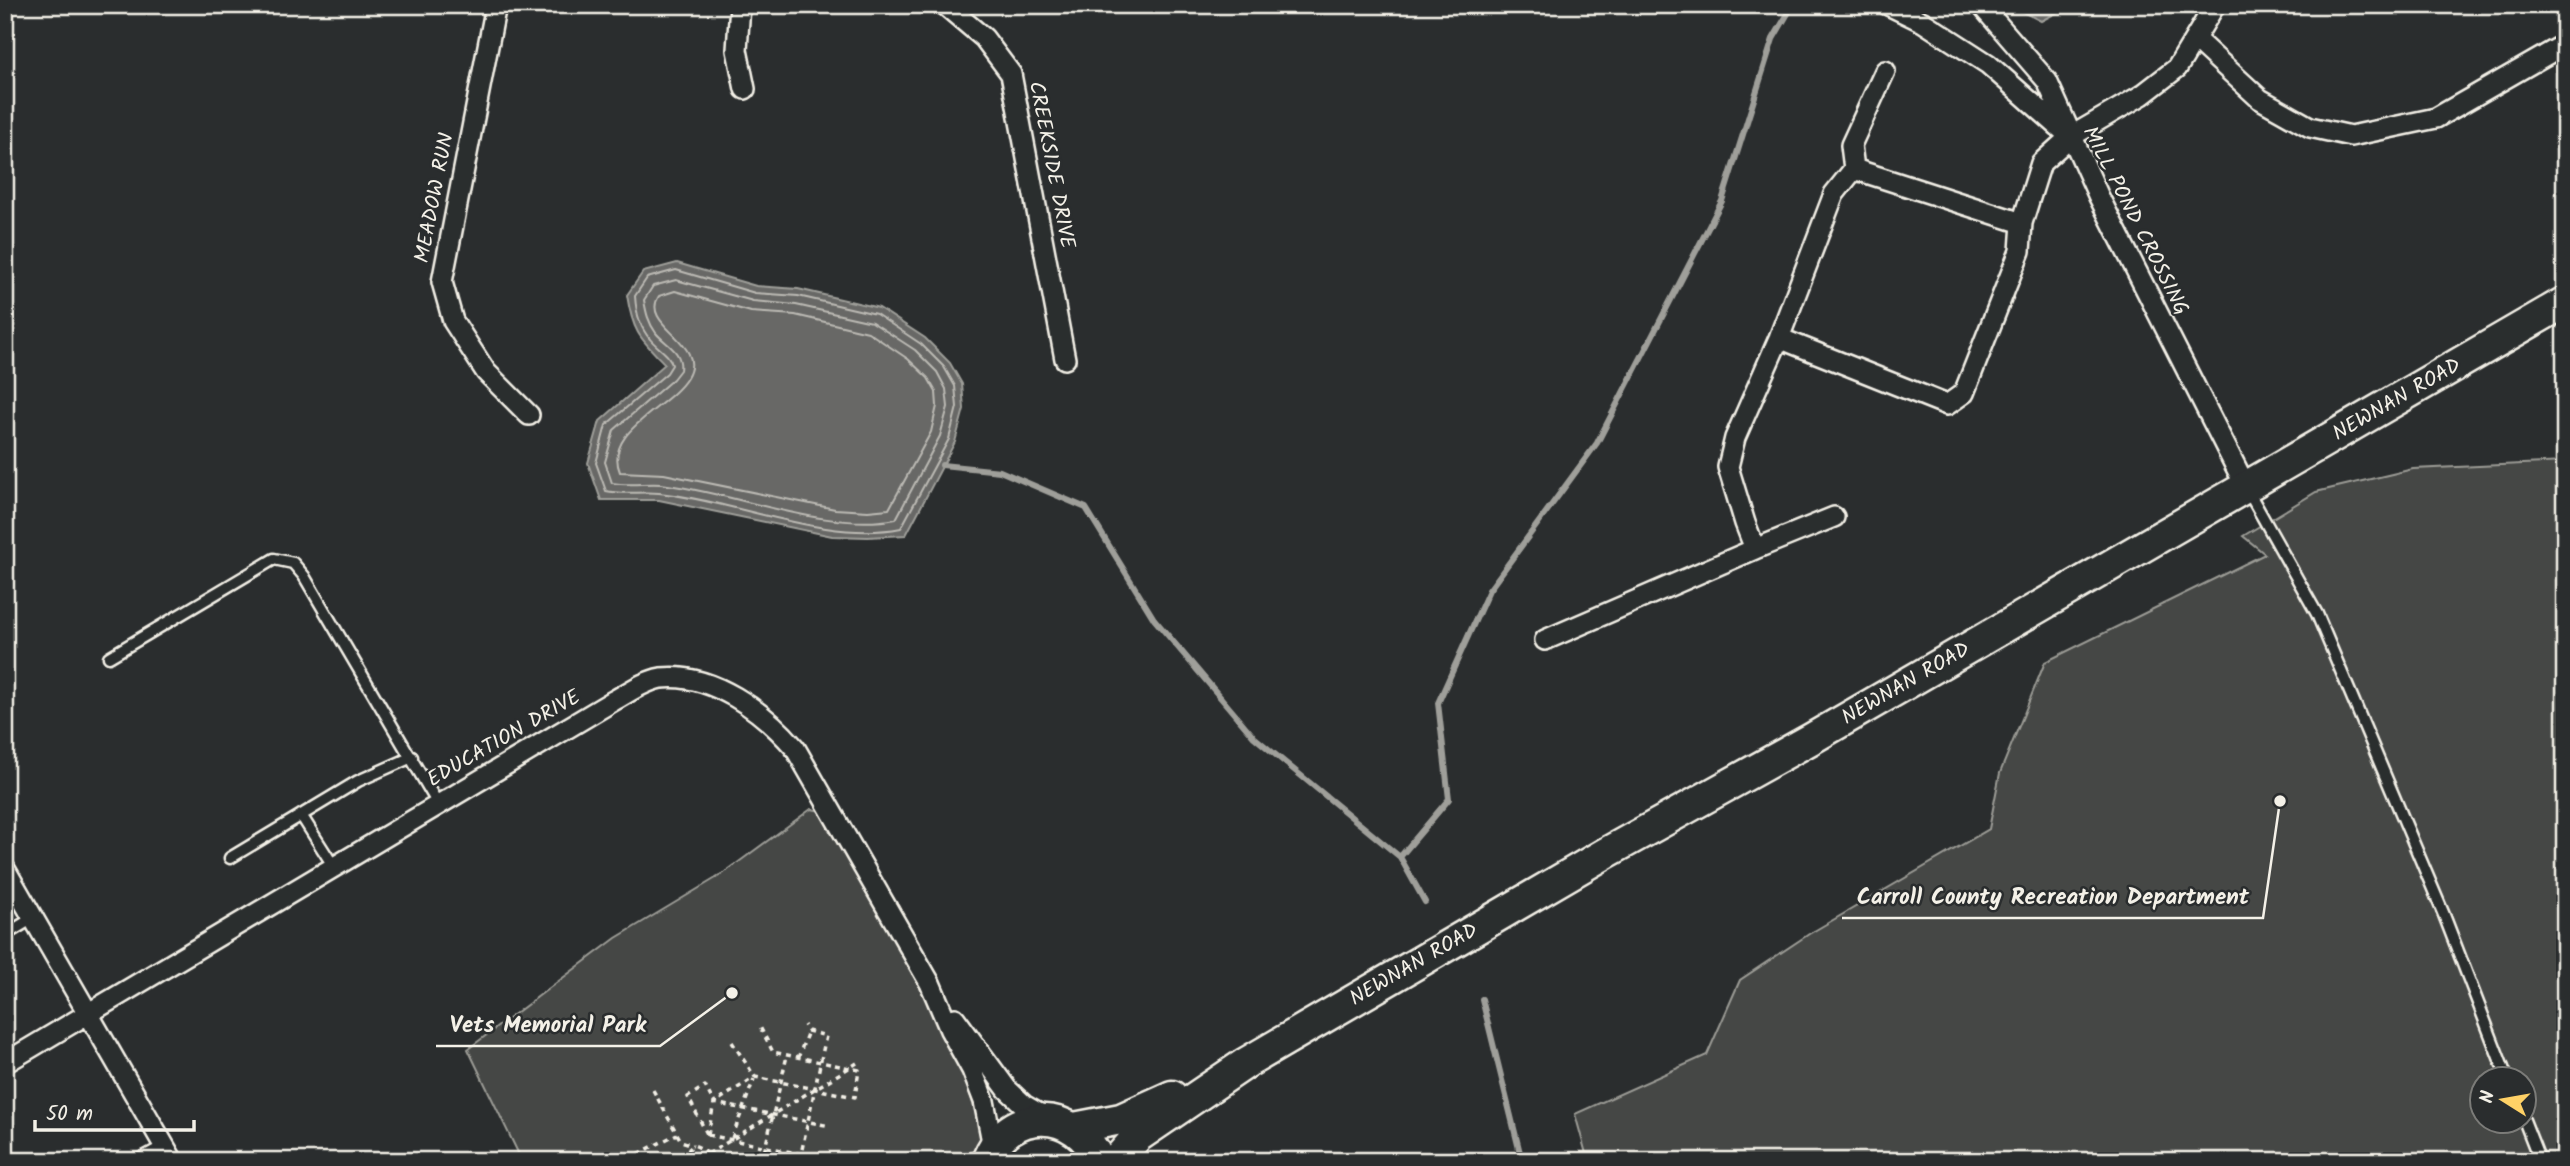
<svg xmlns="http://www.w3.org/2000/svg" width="2570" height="1166" font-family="Kalam,sans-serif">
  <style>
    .green { fill: #444645; stroke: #9c9c96; stroke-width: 2; fill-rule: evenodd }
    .water { fill: #676866; stroke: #9f9f9a; stroke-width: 2 }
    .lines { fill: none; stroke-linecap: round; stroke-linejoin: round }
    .shore { stroke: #bcbab4; stroke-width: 2 }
    .stream { stroke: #9f9f9a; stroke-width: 6 }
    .service-casing { stroke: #f4f1e8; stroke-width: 15 }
    .minor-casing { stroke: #f4f1e8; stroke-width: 24 }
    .primary-casing { stroke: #f4f1e8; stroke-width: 35 }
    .path { stroke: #f4f1e8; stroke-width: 3.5; stroke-dasharray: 5 5; stroke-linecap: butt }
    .service { stroke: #2a2d2e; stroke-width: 10 }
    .minor { stroke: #2a2d2e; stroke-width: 19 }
    .primary { stroke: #2a2d2e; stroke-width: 30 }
    .labels { text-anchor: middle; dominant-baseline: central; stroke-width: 5; stroke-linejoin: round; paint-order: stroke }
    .street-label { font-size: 21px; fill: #f4f1e8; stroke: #2a2d2e }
    .leader { fill: none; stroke: #f4f1e8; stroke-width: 2.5 }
    .callout-dot { fill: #f4f1e8; stroke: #2a2d2e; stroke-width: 2.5 }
    .callout-label { font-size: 23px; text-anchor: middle; font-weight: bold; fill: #f4f1e8; stroke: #2a2d2e; stroke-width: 5; stroke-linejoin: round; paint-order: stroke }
  </style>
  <rect width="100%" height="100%" fill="#2a2d2e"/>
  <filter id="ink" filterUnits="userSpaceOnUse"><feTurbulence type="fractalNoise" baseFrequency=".0143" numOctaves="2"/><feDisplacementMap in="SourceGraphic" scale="14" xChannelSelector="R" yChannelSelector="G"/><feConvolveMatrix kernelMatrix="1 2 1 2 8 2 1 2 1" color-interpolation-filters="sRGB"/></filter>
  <g filter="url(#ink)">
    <path class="green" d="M 2565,462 L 2565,1161 L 1588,1161 L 1575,1114 L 1707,1055 L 1740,980 L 1809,934 L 1989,829 L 2000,773 L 2045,662 L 2265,554 L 2243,536 L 2316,492 L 2413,469 ZM 2482,1078 L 2524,1078 L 2524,1120 L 2482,1120 Z
      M 811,809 L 832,813 L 838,823 L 966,1080 L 984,1142 L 979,1161 L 522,1161 L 468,1049 L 616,938 L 721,875 Z"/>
    <path class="water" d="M 2009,5 L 2071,5 L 2041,21 Z
      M 677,263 L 756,286 L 798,289 L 879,308 L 925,338 L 950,363 L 962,384 L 964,409 L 955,442 L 906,535 L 868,537 L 832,536 L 659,500 L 601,500 L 588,463 L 600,421 L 665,364 C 640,338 633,333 627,295 L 643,272 Z"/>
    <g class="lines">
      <path class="shore" d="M 676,270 L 755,293 L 798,296 L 876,314 L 921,344 L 944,367 L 955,386 L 957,407 L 949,439 L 901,528 C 825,543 736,501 659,493 C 642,491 623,495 606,491 L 596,463 L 606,425 L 667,373 L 672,365 C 670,354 657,348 650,339 C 639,327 636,312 635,296 L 647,278 Z
        M 676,280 L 753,301 L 796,305 L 872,322 L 915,350 L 937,372 L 946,389 L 948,407 L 940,436 L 896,519 C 827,533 732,492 661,484 C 645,483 628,486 612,483 L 605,462 L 614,430 L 673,379 L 680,370 C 683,351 666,345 656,333 C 648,322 646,312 644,300 L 653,286 Z
        M 675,291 L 751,312 L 795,315 L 868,332 L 908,359 L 928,378 L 936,392 L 937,406 L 931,432 L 889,509 L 868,511 L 835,509 L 664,474 L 620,472 C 603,431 669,408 687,378 C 709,342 639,326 659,296 Z"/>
      <path class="stream" d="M 942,465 L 1000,471 L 1086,508 L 1154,619 L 1254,737 L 1400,857 L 1425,902
        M 1400,857 L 1449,799 L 1438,703 L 1489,590 L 1597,443 L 1722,201 L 1773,39 L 1793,5
        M 1482,999 L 1522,1161"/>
      <defs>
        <path id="service" d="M 2248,491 L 2317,614 L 2444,915 L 2507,1078
          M 109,657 L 274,559 L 293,563 L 304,576 L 438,804
          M 301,815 L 334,867
          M 230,858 L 358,781 L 412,757
          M 5,935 L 33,918
          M 2524,1120 L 2540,1161
          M 136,1161 L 164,1146"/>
        <path id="minor" d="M 496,5 L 442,282 L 453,321 L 486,372 L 529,415
          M 740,5 L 737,50 L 745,89
          M 945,5 L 984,38 L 1011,74 L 1065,359
          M 1888,5 L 1923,22 L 1988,64 L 2067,134
          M 1981,5 L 2047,81 L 2099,197 L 2246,487
          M 2195,39 L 2260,99 L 2310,127 L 2351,136 L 2436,118 L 2565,44
          M 1854,169 L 1851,145 L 1885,71
          M 1779,338 L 1947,405 L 1964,393 L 2020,251 L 2022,223
          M 1755,549 L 1834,517
          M 1545,640 L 1755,549 L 1745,523 L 1728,467 L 1735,438 L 1779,338 L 1834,194 L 1854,169 L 2022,223 L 2041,163 L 2070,137 L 2142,95 L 2177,68 L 2215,5
          M 5,869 L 173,1161
          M 955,1018 L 1007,1089 L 1024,1105 L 1048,1119
          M 5,1063 L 613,701 C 628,693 644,681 661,678 C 712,672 764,712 795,748 L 930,983 L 950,1030 L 972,1070 L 984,1101 L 993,1147"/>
        <path id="primary" d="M 1074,1128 L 1121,1119 L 1172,1096
          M 987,1161 C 1008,1105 1077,1107 1099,1161
          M 1116,1161 L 1137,1137 L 1246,1063 L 1606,853 L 1811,739 L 2565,302"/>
      </defs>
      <use href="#service" class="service-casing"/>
      <use href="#minor" class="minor-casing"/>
      <use href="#primary" class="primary-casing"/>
      <path class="path" d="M 732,1042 L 755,1077
        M 798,1058 L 808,1031
        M 653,1090 L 681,1141 L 693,1145
        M 707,1134 L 688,1097 L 705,1086 L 714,1103 L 830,1126
        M 708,1135 L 714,1103 L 755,1077 L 855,1097 L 859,1070 L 773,1052 L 759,1025
        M 708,1135 L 801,1154 L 826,1036 L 808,1031 L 804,1025
        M 732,1138 L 754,1079
        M 708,1154 L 857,1063
        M 634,1161 L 634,1156 L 677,1134
        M 686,1161 L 689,1149 L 693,1145 C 702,1148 707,1151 710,1161
        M 762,1161 L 787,1056"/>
      <use href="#service" class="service"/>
      <use href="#minor" class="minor"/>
      <use href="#primary" class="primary"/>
    </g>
  </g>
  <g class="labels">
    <g class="street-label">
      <text transform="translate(1051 165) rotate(79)">CREEKSIDE DRIVE</text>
      <text transform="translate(435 198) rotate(-79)">MEADOW RUN</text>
      <text transform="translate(2135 221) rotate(63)">MILL POND CROSSING</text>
      <text transform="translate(2397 400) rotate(-30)">NEWNAN ROAD</text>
      <text transform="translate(1906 684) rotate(-30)">NEWNAN ROAD</text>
      <text transform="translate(504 739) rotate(-30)">EDUCATION DRIVE</text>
      <text transform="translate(1414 965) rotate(-30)">NEWNAN ROAD</text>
    </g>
  </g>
  <path class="leader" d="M2280 801L2263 918H1842M732 993L660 1046H436"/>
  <g class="callout-dot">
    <circle cx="2280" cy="801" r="7"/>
    <circle cx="732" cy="993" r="7"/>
  </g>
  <g class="callout-label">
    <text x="2053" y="904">Carroll County Recreation Department</text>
    <text x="548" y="1032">Vets Memorial Park</text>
  </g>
  <rect width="2570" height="1166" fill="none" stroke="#2a2d2e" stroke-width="28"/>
  <rect x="14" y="14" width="2542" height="1138" fill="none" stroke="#f4f1e8" stroke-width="2.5" filter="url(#ink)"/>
  <g transform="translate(2503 1100) rotate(281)"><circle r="33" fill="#2a2d2e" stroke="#7b7b78" stroke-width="2"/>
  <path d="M0-5L12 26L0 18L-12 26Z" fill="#ffd166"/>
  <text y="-10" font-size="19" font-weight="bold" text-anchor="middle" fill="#f4f1e8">N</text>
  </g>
  <path d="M35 1120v10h159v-10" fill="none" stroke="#f4f1e8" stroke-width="3.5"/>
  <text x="46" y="1120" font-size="21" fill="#f4f1e8" stroke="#2a2d2e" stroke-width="5" paint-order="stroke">50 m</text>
</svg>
